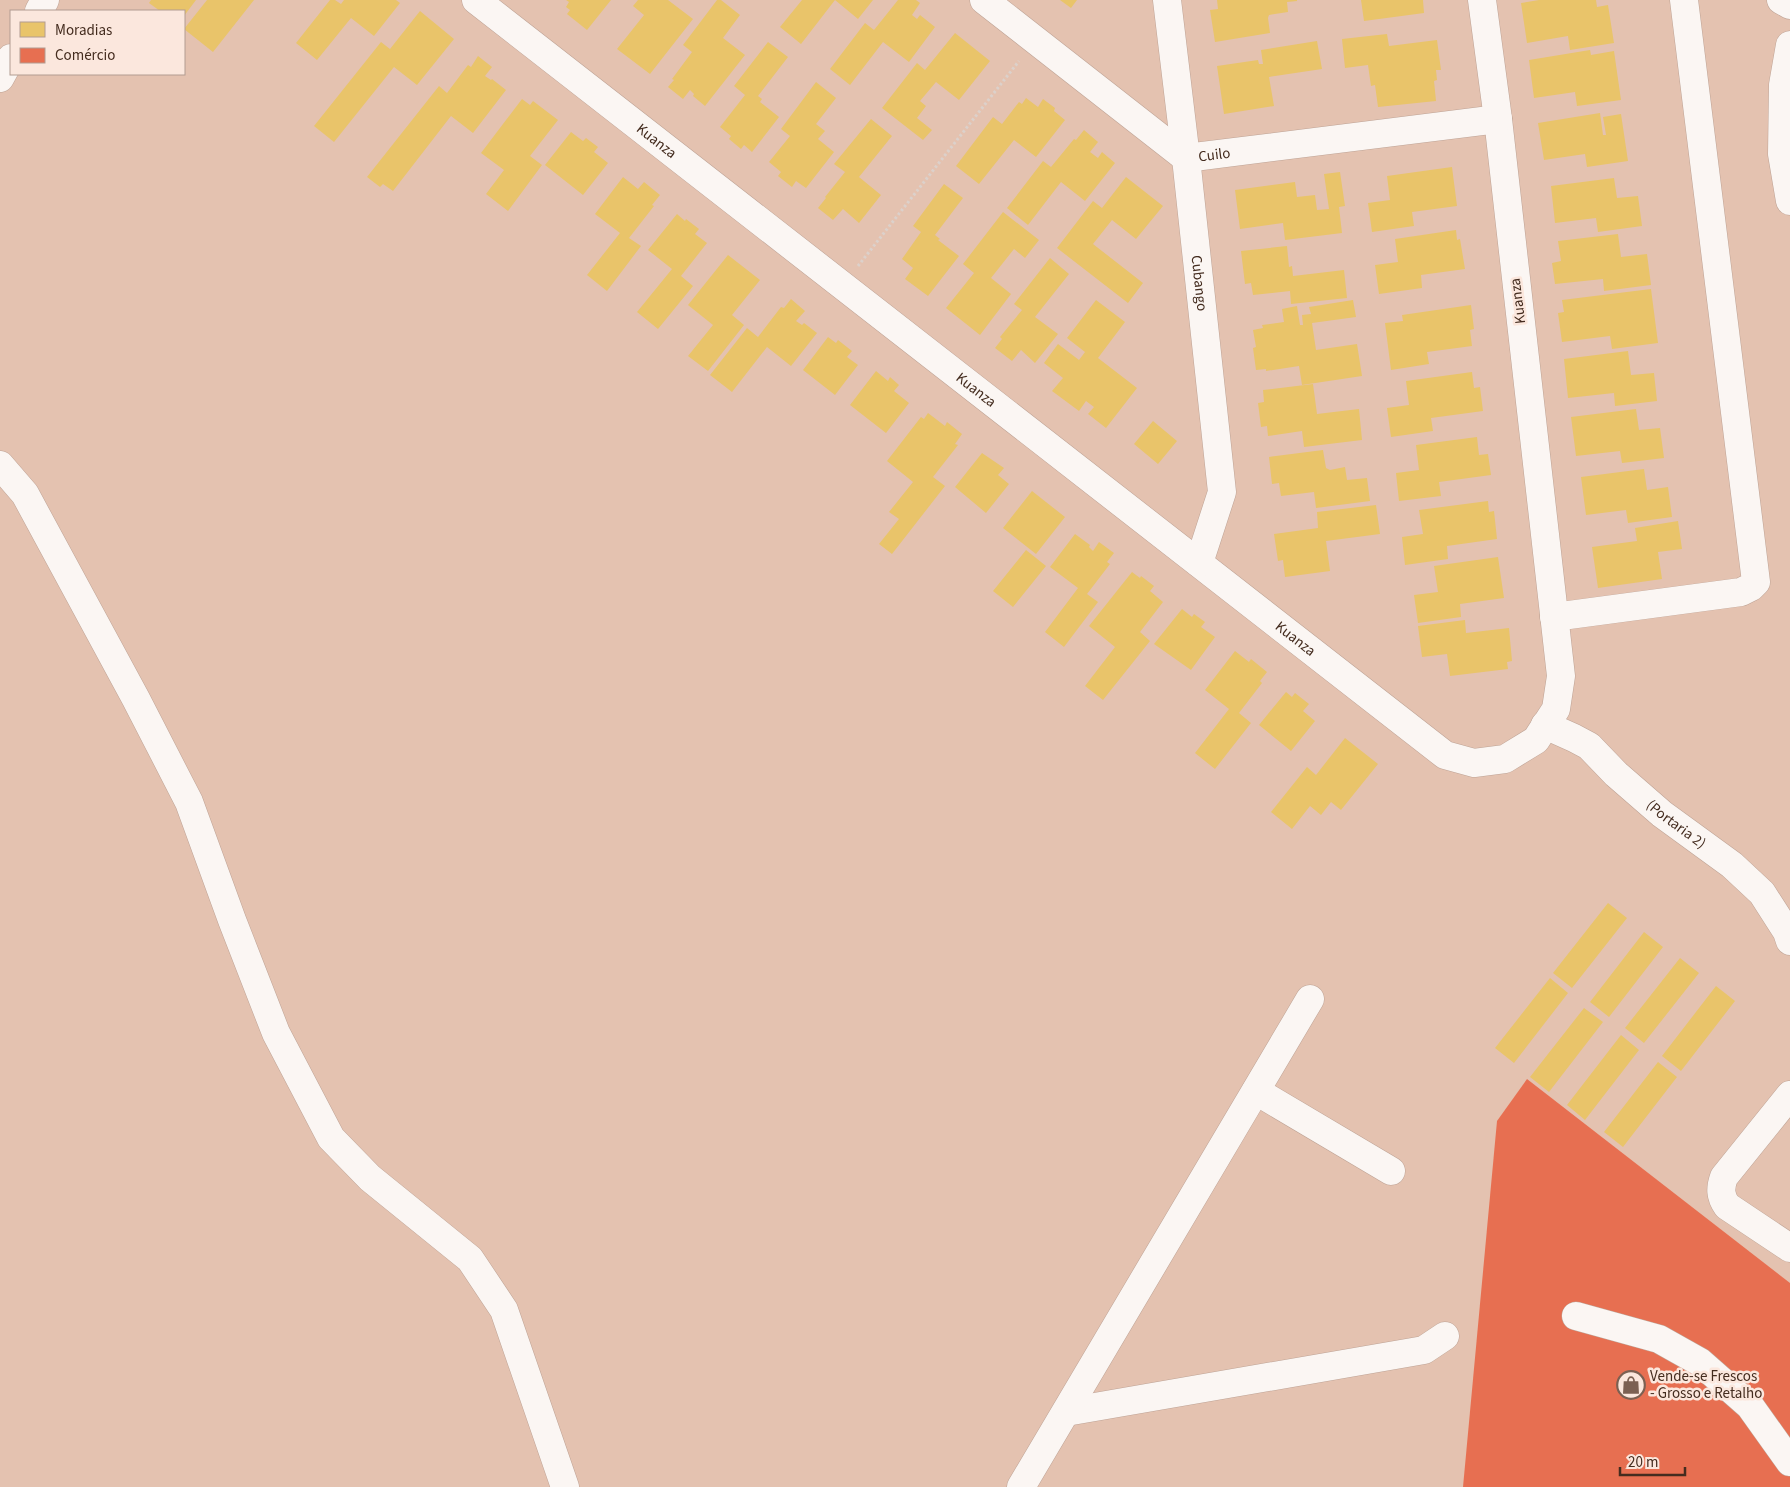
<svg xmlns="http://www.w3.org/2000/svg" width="1790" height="1487" font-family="'Source Sans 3',sans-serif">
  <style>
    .homes { fill: #e9c46a }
    .shops { fill: #e76f51 }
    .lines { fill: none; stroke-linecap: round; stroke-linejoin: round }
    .minor-casing { stroke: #bea395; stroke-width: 29 }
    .path { stroke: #dcd1cb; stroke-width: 3; stroke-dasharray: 2.5 2.5; stroke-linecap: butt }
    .minor { stroke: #fbf6f3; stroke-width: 28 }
    .labels { text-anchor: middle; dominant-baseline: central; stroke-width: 5; stroke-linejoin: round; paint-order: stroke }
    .street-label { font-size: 15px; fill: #442c1f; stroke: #fbe7dd }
    .poi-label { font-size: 15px; fill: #442c1f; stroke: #fbe7dd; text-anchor: start }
  </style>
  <rect width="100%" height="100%" fill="#e4c2b0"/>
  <path class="homes" d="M 151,0 L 196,0 L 184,16 L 184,11 L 160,11 L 149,3 Z
    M 207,0 L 254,0 L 213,52 L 184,29 Z
    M 330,0 L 335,0 L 341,4 L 344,0 L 396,0 L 400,3 L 374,36 L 351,18 L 317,60 L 296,43 Z
    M 566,0 L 611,0 L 587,30 L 567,14 L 570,10 L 566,7 L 569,2 Z
    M 638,0 L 668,0 L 693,19 L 650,74 L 617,49 L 644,15 L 633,6 Z
    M 717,0 L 721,0 L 740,15 L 723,38 L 745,55 L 705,106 L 693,96 L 694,94 L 690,90 L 683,99 L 668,87 L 674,80 L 672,79 L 692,52 L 683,45 Z
    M 802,0 L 873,0 L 858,19 L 835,0 L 801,44 L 780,27 Z
    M 898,0 L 916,0 L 920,3 L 912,15 L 917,19 L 920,15 L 935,27 L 909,62 L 883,42 L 850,85 L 830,69 L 865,23 L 874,30 Z
    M 1060,0 L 1077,0 L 1071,8 Z
    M 1217,0 L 1297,0 L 1297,1 L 1287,2 L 1288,12 L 1269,15 L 1268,18 L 1270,33 L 1215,42 L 1210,10 L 1218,9 Z
    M 1361,0 L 1423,0 L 1424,13 L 1364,21 Z
    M 1539,0 L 1596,0 L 1597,7 L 1608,5 L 1614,43 L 1570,50 L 1568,36 L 1527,43 L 1521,3 Z
    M 420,11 L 454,39 L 417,85 L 394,67 L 334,142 L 314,126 L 381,42 L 390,49 Z
    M 955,33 L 990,61 L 959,100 L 936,82 L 920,101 L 926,106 L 917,118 L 932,130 L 923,140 L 882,108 L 917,63 L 925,70 Z
    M 1387,34 L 1389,46 L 1437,40 L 1441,70 L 1436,70 L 1437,80 L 1434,81 L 1436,101 L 1378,107 L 1375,85 L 1371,86 L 1368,65 L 1345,68 L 1342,39 Z
    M 1317,41 L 1322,69 L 1269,77 L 1274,106 L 1224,114 L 1217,66 L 1258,60 L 1259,64 L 1263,64 L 1261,50 Z
    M 768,42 L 788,57 L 758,96 L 762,99 L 760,102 L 779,117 L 752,152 L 744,145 L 741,149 L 729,139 L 731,136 L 720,127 L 745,95 L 734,86 Z
    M 1590,50 L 1591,55 L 1614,51 L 1621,100 L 1577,106 L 1575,92 L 1534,98 L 1529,60 Z
    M 478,56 L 492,67 L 485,76 L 491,80 L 492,79 L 506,90 L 473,133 L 451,116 L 393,191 L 383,184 L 380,187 L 367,177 L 439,86 L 447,93 L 468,65 L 471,67 Z
    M 816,82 L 836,98 L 816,124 L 825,131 L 818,139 L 834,152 L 806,188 L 796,181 L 792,187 L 778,176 L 781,172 L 769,162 L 790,136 L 781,129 Z
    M 1026,98 L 1038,107 L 1043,99 L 1055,108 L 1054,111 L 1065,120 L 1036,157 L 1014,140 L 979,184 L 956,166 L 993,117 L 1002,124 L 1019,102 L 1022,104 Z
    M 522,99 L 530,105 L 533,101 L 558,120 L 530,156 L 542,165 L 508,211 L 486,194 L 504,170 L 481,153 Z
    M 1600,113 L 1603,135 L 1606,135 L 1603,117 L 1621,114 L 1628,161 L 1587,167 L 1585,154 L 1544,160 L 1538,123 Z
    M 871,119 L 892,136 L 859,177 L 881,195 L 859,223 L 843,209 L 833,220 L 818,208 L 826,198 L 825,197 L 845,172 L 834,164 Z
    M 1084,130 L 1098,142 L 1090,152 L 1098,158 L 1102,152 L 1115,163 L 1085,201 L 1061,182 L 1028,225 L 1007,208 L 1043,161 L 1051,167 L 1074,139 L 1076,140 Z
    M 571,132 L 583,141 L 586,138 L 598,147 L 594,152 L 608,163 L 583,195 L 545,165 Z
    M 1452,167 L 1457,206 L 1412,212 L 1414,226 L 1372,232 L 1368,203 L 1390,200 L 1387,176 Z
    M 1340,172 L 1345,206 L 1339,207 L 1342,233 L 1285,240 L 1283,223 L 1240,229 L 1235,190 L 1295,182 L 1297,197 L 1315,195 L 1317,210 L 1329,209 L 1324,174 Z
    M 623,177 L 638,189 L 644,182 L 660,195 L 652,205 L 654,206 L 629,238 L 641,246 L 607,291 L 587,275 L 620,233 L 595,214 Z
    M 1126,177 L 1163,206 L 1136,239 L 1112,220 L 1093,244 L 1143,283 L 1128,303 L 1057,248 L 1093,201 L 1102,208 Z
    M 1614,178 L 1617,198 L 1638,196 L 1642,226 L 1598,232 L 1596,218 L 1555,223 L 1551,186 Z
    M 944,184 L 963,198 L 935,235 L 940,239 L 938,240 L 959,256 L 928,296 L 905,279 L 913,268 L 902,259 L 921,232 L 913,226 Z
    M 1003,212 L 1039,240 L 1025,258 L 1014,249 L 991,278 L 1011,294 L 980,335 L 946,308 L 974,273 L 963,264 Z
    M 677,214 L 685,221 L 686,219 L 699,229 L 695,234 L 707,243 L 681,276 L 693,286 L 658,329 L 637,312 L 672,269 L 648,250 Z
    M 1456,230 L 1457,240 L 1460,239 L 1465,269 L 1421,275 L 1422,288 L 1379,294 L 1375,265 L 1398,262 L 1395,239 Z
    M 1618,234 L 1621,257 L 1647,254 L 1651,285 L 1604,291 L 1603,279 L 1555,284 L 1552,263 L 1561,261 L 1558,241 Z
    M 1287,246 L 1289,267 L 1292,266 L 1293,276 L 1344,270 L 1347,298 L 1291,304 L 1290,291 L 1253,295 L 1251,283 L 1245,284 L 1241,251 Z
    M 728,255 L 760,280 L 732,315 L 744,325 L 708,371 L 688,356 L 713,325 L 688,305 Z
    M 1050,258 L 1069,274 L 1035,317 L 1058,334 L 1035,363 L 1021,350 L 1012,361 L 995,348 L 1002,339 L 1000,337 L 1022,310 L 1014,304 Z
    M 1651,289 L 1658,343 L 1612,349 L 1610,336 L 1562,342 L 1558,313 L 1564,312 L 1562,300 Z
    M 791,299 L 805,311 L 796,321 L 802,325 L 804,323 L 817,333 L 791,366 L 767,347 L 732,392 L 710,375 L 747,328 L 758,337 L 781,307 L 784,308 Z
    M 1096,300 L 1125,322 L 1098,358 L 1137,388 L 1106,428 L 1088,414 L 1094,407 L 1086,401 L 1079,411 L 1052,391 L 1063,378 L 1044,363 L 1058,344 L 1079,360 L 1085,352 L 1067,338 Z
    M 1353,300 L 1356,317 L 1312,323 L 1316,350 L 1357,344 L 1362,376 L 1302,385 L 1299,366 L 1266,371 L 1266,369 L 1256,370 L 1253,348 L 1256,347 L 1253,330 L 1263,328 L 1262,325 L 1284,322 L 1282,309 L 1297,306 L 1300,325 L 1303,325 L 1302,315 L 1311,314 L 1309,307 Z
    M 1471,305 L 1474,329 L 1470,330 L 1472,346 L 1427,352 L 1429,364 L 1391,370 L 1385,323 L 1403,321 L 1402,315 Z
    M 828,337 L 836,343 L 838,340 L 852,351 L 847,357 L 858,365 L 835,395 L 803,370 Z
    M 1628,351 L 1631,375 L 1654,373 L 1657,401 L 1615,406 L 1614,393 L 1568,398 L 1564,359 Z
    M 876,371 L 888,381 L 890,377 L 899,385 L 894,391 L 909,403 L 886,433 L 850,405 Z
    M 1472,372 L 1474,388 L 1480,387 L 1483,411 L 1431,418 L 1433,431 L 1391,437 L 1387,408 L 1409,405 L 1406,381 Z
    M 1313,384 L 1317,414 L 1359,409 L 1362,440 L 1304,447 L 1302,431 L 1268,436 L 1267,426 L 1261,427 L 1258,403 L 1264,402 L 1263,390 Z
    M 1636,409 L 1639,430 L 1660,428 L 1664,458 L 1622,463 L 1620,451 L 1576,456 L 1571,417 Z
    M 928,413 L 945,426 L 947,422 L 962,434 L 955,444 L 958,445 L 933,477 L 945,486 L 892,554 L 879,544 L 899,519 L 889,512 L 913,482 L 887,461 L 921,417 L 924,419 Z
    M 1153,421 L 1177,441 L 1158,464 L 1134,444 Z
    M 1477,437 L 1479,455 L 1488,454 L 1491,475 L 1439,482 L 1441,496 L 1399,501 L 1396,473 L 1419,470 L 1416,445 Z
    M 1323,450 L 1326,468 L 1330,470 L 1345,467 L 1347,480 L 1367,478 L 1370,501 L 1316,508 L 1314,492 L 1281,496 L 1279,483 L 1272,484 L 1269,457 Z
    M 982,453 L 1004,468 L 998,475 L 1009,484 L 986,513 L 955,487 Z
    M 1644,469 L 1647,490 L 1668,487 L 1672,517 L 1628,523 L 1626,510 L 1586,515 L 1581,477 Z
    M 1032,491 L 1065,517 L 1036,554 L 1003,528 Z
    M 1488,501 L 1489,512 L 1494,511 L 1497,539 L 1447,546 L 1448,559 L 1405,565 L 1402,537 L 1423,534 L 1419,510 Z
    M 1376,505 L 1380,534 L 1326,541 L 1330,571 L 1285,577 L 1283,560 L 1278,561 L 1274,534 L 1318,528 L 1317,512 Z
    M 1678,521 L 1682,549 L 1658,552 L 1662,579 L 1598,588 L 1592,547 L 1637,541 L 1635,528 Z
    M 1075,534 L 1090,545 L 1089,547 L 1093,551 L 1099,542 L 1114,553 L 1107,562 L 1110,564 L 1087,594 L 1098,602 L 1064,647 L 1045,632 L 1078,588 L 1050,567 Z
    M 1026,550 L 1046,566 L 1013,607 L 993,591 Z
    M 1498,557 L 1504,598 L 1460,604 L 1461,617 L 1418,623 L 1414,595 L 1438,592 L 1434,566 Z
    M 1132,572 L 1140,578 L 1141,576 L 1154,586 L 1150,591 L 1163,602 L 1140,632 L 1150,641 L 1103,700 L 1085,686 L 1115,647 L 1089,626 Z
    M 1182,609 L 1192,617 L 1194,614 L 1205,622 L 1201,627 L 1215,637 L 1191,670 L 1154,644 Z
    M 1465,620 L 1466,633 L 1509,628 L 1512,661 L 1507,662 L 1508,669 L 1450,676 L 1447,654 L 1422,657 L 1418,626 Z
    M 1235,651 L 1249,662 L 1251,659 L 1267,672 L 1260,681 L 1262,683 L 1239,713 L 1251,723 L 1215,769 L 1195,753 L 1229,709 L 1205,690 Z
    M 1286,692 L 1292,697 L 1295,693 L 1309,704 L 1303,711 L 1315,721 L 1291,751 L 1259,725 Z
    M 1345,738 L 1378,764 L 1341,810 L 1331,802 L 1321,815 L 1310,806 L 1292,829 L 1271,812 L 1307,767 L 1316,775 Z
    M 1608,903 L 1627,918 L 1572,988 L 1553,973 Z
    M 1644,932 L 1663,947 L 1609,1017 L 1590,1002 Z
    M 1680,958 L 1699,973 L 1644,1043 L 1625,1028 Z
    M 1550,978 L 1568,993 L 1514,1063 L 1495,1048 Z
    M 1716,986 L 1735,1001 L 1681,1071 L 1662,1056 Z
    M 1584,1008 L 1603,1022 L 1549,1092 L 1530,1077 Z
    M 1621,1035 L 1639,1050 L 1585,1120 L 1567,1105 Z
    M 1658,1062 L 1677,1077 L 1623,1147 L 1604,1132 Z"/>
  <path class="shops" d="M 1527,1079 L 1790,1283 L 1790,1487 L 1463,1487 L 1497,1121 Z"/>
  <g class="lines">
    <defs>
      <g id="minor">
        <path id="s1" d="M 476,0 L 1445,755 L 1474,763 L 1505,759 L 1536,740 L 1556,709 L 1561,676 L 1498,119 L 1482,0"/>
        <path id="s2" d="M 984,0 L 1186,158 L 1498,119"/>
        <path id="s3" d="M 1167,0 L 1186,158 L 1222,492 L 1199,563"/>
        <path d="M 1781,0 L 1790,5"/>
        <path d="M 39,11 L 45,0"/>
        <path d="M 1790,45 L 1783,85 L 1782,154 L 1790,201"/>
        <path d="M 0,78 L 11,58"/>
        <path d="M 0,465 L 25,494 L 136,699 L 189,802 L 232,920 L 276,1033 L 331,1138 L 370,1178 L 470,1259 L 504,1310 L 565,1487"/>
        <path d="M 1554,617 L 1741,592 L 1751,587 L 1756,582 L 1684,0"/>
        <path id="s4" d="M 1545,725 L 1574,738 L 1589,746 L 1616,774 L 1662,814 L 1732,865 L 1762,893 L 1787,932 L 1790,941"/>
        <path d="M 1256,1091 L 1391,1171"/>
        <path d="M 1790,1095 L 1724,1177 C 1720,1188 1720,1196 1727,1206 L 1790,1248"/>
        <path d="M 1576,1316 L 1659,1339 L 1700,1362 L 1750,1406 L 1790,1462"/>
        <path d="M 1066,1412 L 1424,1350 L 1445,1336"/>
        <path d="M 1021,1487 L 1310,999"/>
      </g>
    </defs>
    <use href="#minor" class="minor-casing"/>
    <path class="path" d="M 858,266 L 1019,61"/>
    <use href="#minor" class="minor"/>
  </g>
  <defs>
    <symbol id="shop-ring" viewBox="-11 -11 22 22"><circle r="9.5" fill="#fbe7dd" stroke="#7c6052" stroke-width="1.5"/><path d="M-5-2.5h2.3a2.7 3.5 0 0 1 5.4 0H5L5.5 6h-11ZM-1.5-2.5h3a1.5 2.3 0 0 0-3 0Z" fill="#7c6052"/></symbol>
  </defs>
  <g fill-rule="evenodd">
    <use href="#shop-ring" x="1615" y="1369" width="32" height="32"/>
  </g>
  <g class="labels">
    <g class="street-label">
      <text stroke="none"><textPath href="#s1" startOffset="229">Kuanza</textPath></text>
      <text stroke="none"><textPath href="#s2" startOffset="285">Cuilo</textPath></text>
      <text stroke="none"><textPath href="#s3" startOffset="285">Cubango</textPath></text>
      <text transform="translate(1518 301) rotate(-97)">Kuanza</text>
      <text stroke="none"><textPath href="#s1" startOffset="634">Kuanza</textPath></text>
      <text stroke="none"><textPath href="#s1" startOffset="1039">Kuanza</textPath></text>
      <text stroke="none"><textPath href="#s4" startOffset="166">(Portaria 2)</textPath></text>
    </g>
    <g class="poi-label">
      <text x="1650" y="1376">Vende-se Frescos<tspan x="1650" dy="17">- Grosso e Retalho</tspan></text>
    </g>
  </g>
  <rect x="10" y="10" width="175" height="65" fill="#fbe7dd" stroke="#b29c91"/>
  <rect x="20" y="22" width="25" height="15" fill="#e9c46a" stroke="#b29c91"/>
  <text x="55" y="35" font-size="15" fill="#442c1f">Moradias</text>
  <rect x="20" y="48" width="25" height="15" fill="#e76f51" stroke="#b29c91"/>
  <text x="55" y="60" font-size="15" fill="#442c1f">Comércio</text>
  <path d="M1620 1467v8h65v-8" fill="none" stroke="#442c1f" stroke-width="2.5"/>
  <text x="1628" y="1467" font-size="15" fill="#442c1f" stroke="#fbe7dd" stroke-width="4" paint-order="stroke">20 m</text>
</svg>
